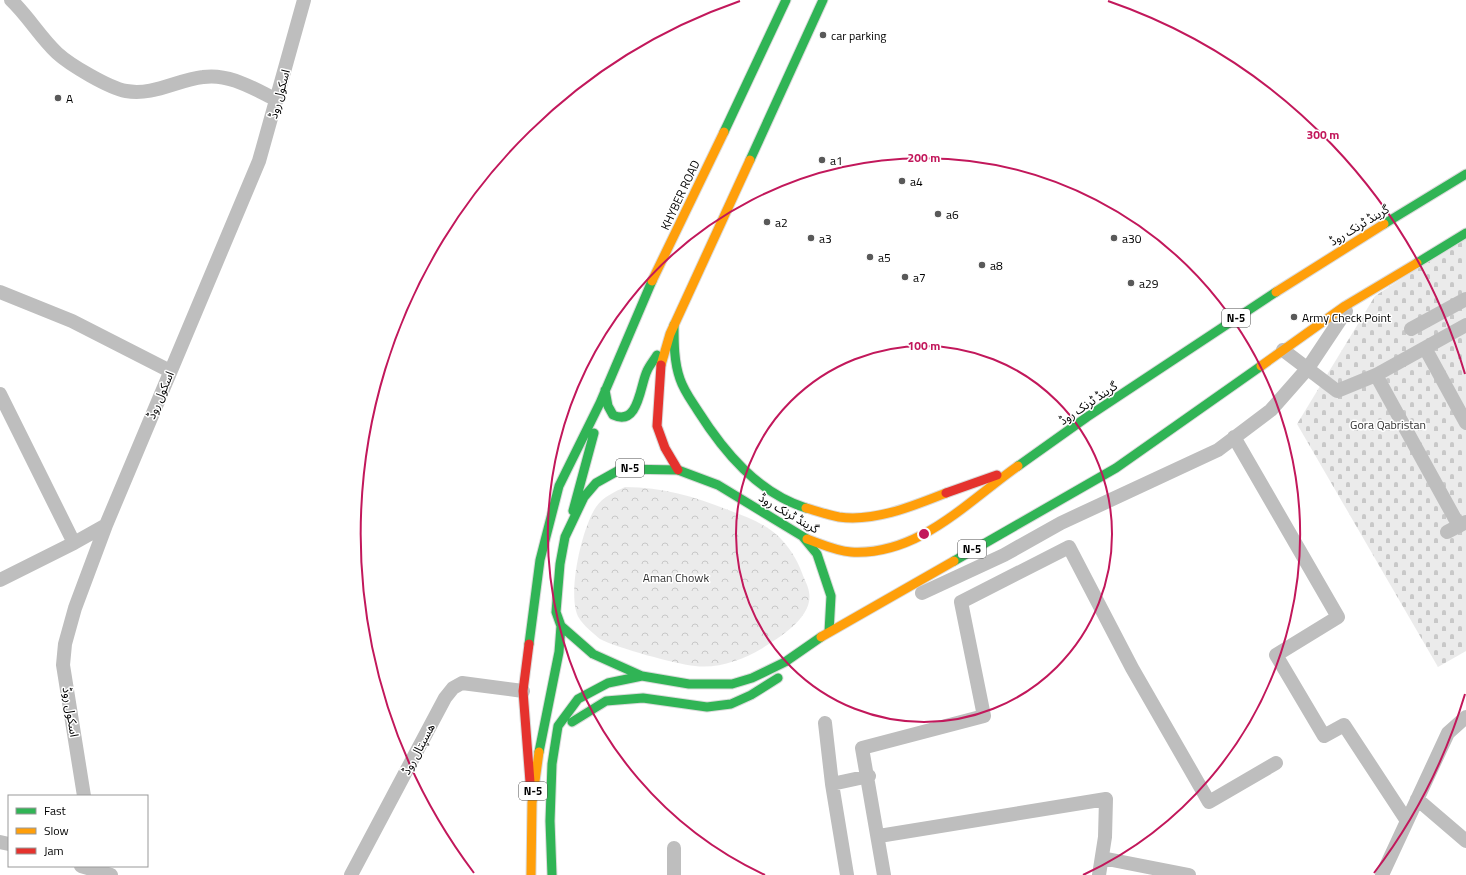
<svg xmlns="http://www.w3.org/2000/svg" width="1466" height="875" font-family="'Titillium Web','Noto Sans Arabic',sans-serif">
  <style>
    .cemetery { fill: url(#cemetery-stones) }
    .park { fill: url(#park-crowns) }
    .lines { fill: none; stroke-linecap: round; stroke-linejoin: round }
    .fast-casing { stroke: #dbdbdb; stroke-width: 11 }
    .slow-casing { stroke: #dbdbdb; stroke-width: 11 }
    .jam-casing { stroke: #dbdbdb; stroke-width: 11 }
    .street { stroke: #bebebe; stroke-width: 14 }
    .fast { stroke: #30b455; stroke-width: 9 }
    .slow { stroke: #ff9f0a; stroke-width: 9 }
    .jam { stroke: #e5322d; stroke-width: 9 }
    .ring { fill: none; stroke: #c2185b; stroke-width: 2 }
    .poi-dot { fill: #595959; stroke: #fff; stroke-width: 1.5 }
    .labels { text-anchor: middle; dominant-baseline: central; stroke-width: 3; stroke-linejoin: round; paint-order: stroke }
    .shield { fill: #fff; stroke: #4c4c4c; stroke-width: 1 }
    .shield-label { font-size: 11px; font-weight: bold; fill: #000 }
    .poi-label { font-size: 12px; fill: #000; stroke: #fff; text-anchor: start }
    .street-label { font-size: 12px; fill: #000; stroke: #fff }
    .park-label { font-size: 12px; fill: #313131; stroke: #fff }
    .centre { fill: #c2185b; stroke: #fff; stroke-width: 2 }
    .ring-label { font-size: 12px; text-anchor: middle; font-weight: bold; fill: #c2185b; stroke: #fff; stroke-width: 3; stroke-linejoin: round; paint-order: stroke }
  </style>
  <defs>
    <pattern id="cemetery-stones" width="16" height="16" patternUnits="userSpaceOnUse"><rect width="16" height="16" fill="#ebebeb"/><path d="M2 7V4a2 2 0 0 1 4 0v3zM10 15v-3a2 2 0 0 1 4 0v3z" fill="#c8c8c8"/></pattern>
    <pattern id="park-crowns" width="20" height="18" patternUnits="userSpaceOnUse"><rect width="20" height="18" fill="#ebebeb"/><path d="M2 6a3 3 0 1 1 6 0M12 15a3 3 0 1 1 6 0" fill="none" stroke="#c8c8c8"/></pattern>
  </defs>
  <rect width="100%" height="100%" fill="#fff"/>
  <path class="cemetery" d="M 1466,237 L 1466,651 L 1438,667 L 1297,424 L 1375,296 Z"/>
  <path class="park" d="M 625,487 C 663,487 696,497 731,511 C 747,517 763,523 777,535 C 788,545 797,559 802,573 C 804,579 808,585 809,592 C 814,617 779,638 761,649 C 743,660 717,669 695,666 C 676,664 617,648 600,639 C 594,634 583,625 579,618 C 566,597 582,527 596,507 C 603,497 614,492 625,487 Z"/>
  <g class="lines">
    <defs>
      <path id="fast" d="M 724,132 L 786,0
        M 750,160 L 823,0
        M 1384,224 L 1466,174
        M 1417,263 L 1466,233
        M 674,325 C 674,343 674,362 680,379 C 684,391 691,400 698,411 C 724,452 758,493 806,508
        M 605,390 L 608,406 L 613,415 C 639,427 640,385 647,371 C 649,366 654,360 657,355
        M 1018,466 L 1087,417 L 1276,292
        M 573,511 L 594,433
        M 803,537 L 817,554 L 831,596 L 829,632
        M 954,561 L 1116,468 L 1261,366
        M 561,626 L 593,654 L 642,676
        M 529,644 L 540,560 L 559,486 L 600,403 L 652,281
        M 572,722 L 606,701 L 643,698 L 707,707 L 731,704 L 751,695 L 778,678
        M 539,752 L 559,652 L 561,626 L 556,612 L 560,564 L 565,537 L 584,497 L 596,483 L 621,469 L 678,470 L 718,485 L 807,539
        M 552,875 L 550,821 L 552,764 L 558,726 L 578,699 L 608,683 L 642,676 L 689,684 L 732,684 L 752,678 L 785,662 L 821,637"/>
      <path id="slow" d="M 652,281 L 724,132
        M 1276,292 L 1384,224
        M 661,365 L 670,334 L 750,160
        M 1261,366 L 1345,306 L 1417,263
        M 806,508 C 817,511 828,515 839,517 C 875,522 913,506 946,493
        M 807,539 C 821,544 836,551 851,552 C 918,556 967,502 1018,466
        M 821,637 L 954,561
        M 531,875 L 532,803 L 539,752"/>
      <path id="jam" d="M 661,365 L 657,426 L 665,448 L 678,470
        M 946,493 L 997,475
        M 529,644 L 523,691 L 530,782"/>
    </defs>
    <use href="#fast" class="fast-casing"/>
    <use href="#slow" class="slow-casing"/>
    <use href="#jam" class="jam-casing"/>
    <path class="street" d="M 11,0 C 28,16 40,37 57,53 C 70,65 109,88 126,91 C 153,96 177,80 203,77 C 230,73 254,89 277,100
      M 0,292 L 72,321 L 170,371
      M 1411,329 L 1466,299
      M 1425,348 L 1466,423
      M 1283,350 L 1337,391 L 1376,375 L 1466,325
      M 1376,375 L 1459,526
      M 0,394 L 74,543 L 106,525
      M 1234,437 L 1338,617 L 1276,655 L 1324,736 L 1344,725 L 1407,821
      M 1447,532 L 1466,522
      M 0,580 L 74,543
      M 922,593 L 1004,555 L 1061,523 L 1218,450 L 1271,410 L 1308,368 L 1346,311
      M 825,723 L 832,784 L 847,875
      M 832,784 L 869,776
      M 84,796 L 63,665 L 65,644 L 75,608 L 106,525 L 259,161 L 304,0
      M 1417,799 L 1466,841
      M 879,836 L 1106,799 L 1105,837 L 1099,875
      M 0,842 L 9,844
      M 1102,858 L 1189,875
      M 81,866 L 111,875
      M 351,875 L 445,698 L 453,688 L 462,683 L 523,691
      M 674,875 L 674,848
      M 884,875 L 862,748 L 984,716 L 961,602 L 1069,547 L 1132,668 L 1209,802 L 1276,763
      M 1382,875 L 1448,733 L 1466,717"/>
    <use href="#fast" class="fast"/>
    <use href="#slow" class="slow"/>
    <use href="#jam" class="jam"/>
  </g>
  <g class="ring">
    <circle cx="924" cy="534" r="188"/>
    <path d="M765 875A376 376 0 1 1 1083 875"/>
    <path d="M1465 694A564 564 0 0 1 1374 873M474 873A564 564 0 0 1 740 1M1108 1A564 564 0 0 1 1465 374"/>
  </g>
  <g class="poi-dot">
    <circle cx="823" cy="35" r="4"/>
    <circle cx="58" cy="98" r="4"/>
    <circle cx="822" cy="160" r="4"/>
    <circle cx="902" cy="181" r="4"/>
    <circle cx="938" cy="214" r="4"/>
    <circle cx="767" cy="222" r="4"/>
    <circle cx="811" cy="238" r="4"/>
    <circle cx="1114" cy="238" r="4"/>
    <circle cx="870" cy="257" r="4"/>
    <circle cx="982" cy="265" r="4"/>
    <circle cx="905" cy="277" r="4"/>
    <circle cx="1131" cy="283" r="4"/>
    <circle cx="1294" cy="317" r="4"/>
  </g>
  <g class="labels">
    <g class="shield">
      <rect x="1222" y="309" width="28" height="18" rx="3"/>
      <rect x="616" y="459" width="28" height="18" rx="3"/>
      <rect x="958" y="540" width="28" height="18" rx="3"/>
      <rect x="519" y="782" width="28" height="18" rx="3"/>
    </g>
    <g class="shield-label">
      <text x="1236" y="318">N-5</text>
      <text x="630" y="468">N-5</text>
      <text x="972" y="549">N-5</text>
      <text x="533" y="791">N-5</text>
    </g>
    <g class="poi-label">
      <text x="831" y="35">car parking</text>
      <text x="66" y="98">A</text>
      <text x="830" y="160">a1</text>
      <text x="910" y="181">a4</text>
      <text x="946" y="214">a6</text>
      <text x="775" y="222">a2</text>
      <text x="819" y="238">a3</text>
      <text x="1122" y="238">a30</text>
      <text x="878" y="257">a5</text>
      <text x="990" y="265">a8</text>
      <text x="913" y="277">a7</text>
      <text x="1139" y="283">a29</text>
      <text x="1302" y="317">Army Check Point</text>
    </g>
    <g class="street-label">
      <text transform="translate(279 94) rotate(-75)">اسکول روڈ</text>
      <text transform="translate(680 195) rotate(-65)">KHYBER ROAD</text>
      <text transform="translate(1359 225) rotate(-31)">گرینڈ ٹرنک روڈ</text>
      <text transform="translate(160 395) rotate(-67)">اسکول روڈ</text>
      <text transform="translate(1088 403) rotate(-34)">گرینڈ ٹرنک روڈ</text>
      <text transform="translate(789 513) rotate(30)">گرینڈ ٹرنک روڈ</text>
      <text transform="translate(71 712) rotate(81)">اسکول روڈ</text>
      <text transform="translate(418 749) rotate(-62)">ھسپتال روڈ</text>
    </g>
    <g class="park-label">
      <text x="1388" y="424">Gora Qabristan</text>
      <text x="676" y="577">Aman Chowk</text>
    </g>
  </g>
  <circle cx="924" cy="534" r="6" class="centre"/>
  <g class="ring-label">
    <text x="1323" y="139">300 m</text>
    <text x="924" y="162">200 m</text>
    <text x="924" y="350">100 m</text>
  </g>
  <rect x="8" y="795" width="140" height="72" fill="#ffffff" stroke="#999999"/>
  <rect x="16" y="808" width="20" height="6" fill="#30b455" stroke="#999999"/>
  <text x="44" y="815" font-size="12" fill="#000000">Fast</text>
  <rect x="16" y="828" width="20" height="6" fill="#ff9f0a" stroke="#999999"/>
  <text x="44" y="835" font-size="12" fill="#000000">Slow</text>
  <rect x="16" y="848" width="20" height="6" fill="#e5322d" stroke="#999999"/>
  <text x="44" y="855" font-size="12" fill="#000000">Jam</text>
</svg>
